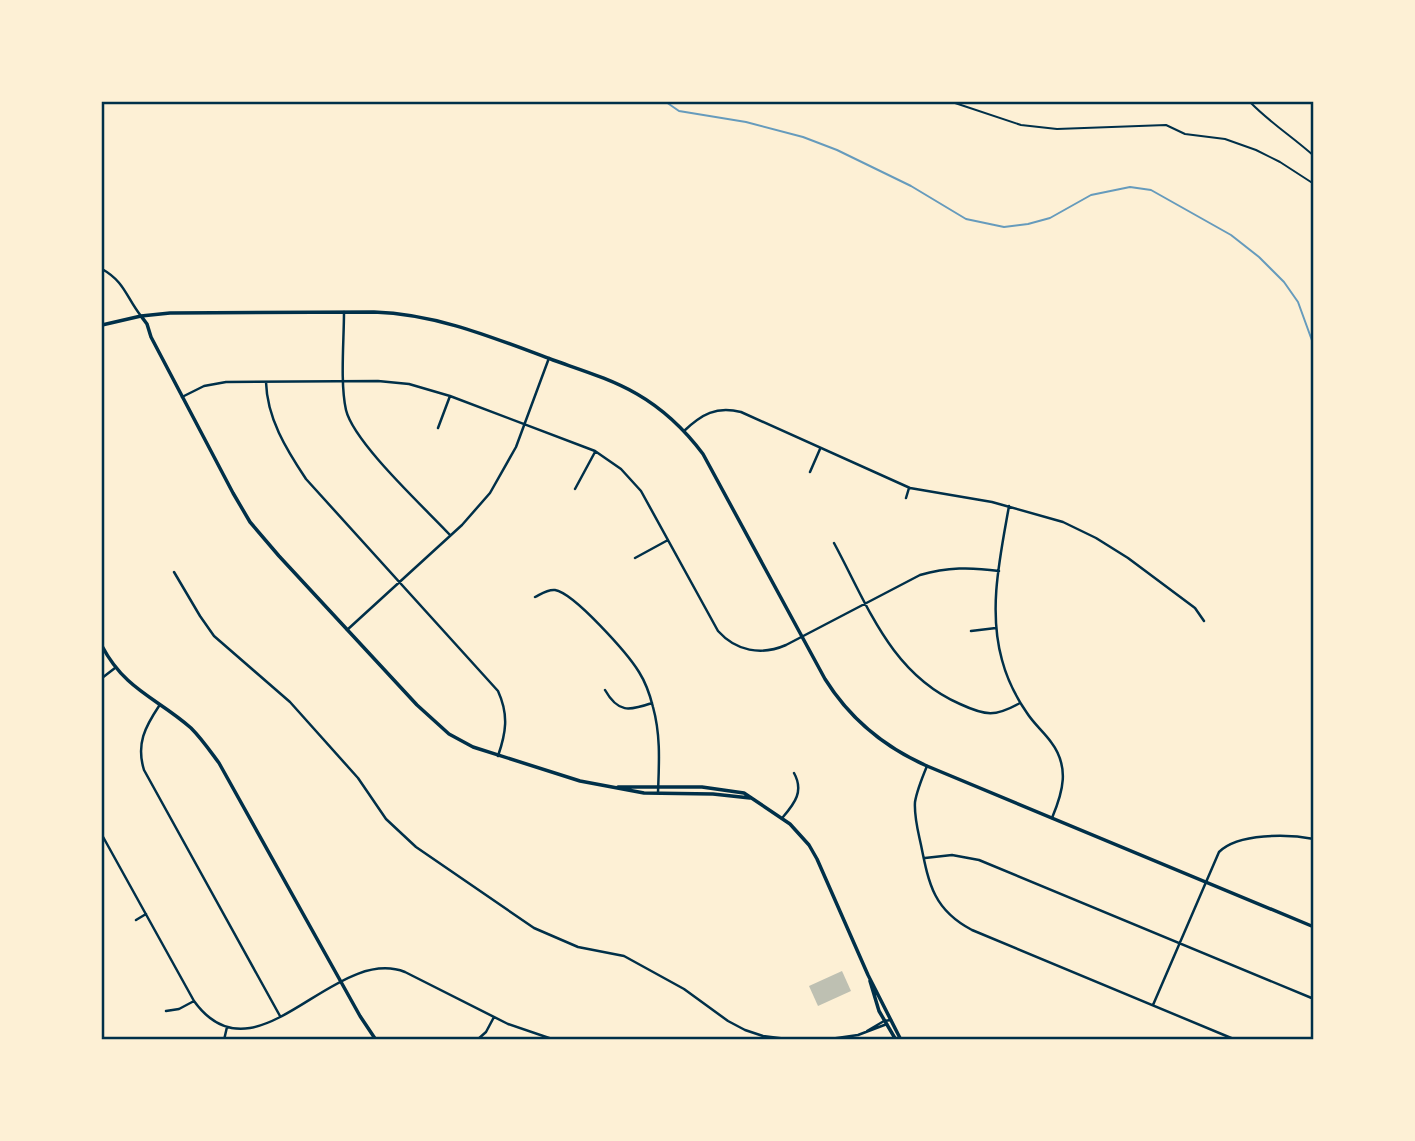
<svg xmlns="http://www.w3.org/2000/svg" width="1415" height="1141" font-family="'Titillium Web',sans-serif">
  <style>
    .lines { fill: none; stroke-linecap: round; stroke-linejoin: round }
    .stream { stroke: #669bbc; stroke-width: 2 }
    .building { fill: #bec0b2 }
    .path { stroke: #003049; stroke-width: 2 }
    .minor { stroke: #003049; stroke-width: 2.5 }
    .tertiary { stroke: #003049; stroke-width: 3.5 }
    .neatline { fill: none; stroke: #003049; stroke-width: 2.5 }
  </style>
  <rect width="100%" height="100%" fill="#fdf0d5"/>
  <g class="lines">
    <path class="stream" d="M 666,102 L 679,111 L 746,122 L 803,137 L 837,150 L 911,186 L 966,219 L 1004,227 L 1028,224 L 1050,218 L 1091,195 L 1130,187 L 1151,190 L 1231,235 L 1259,257 L 1284,282 L 1298,302 L 1314,346"/>
  </g>
  <path class="building" d="M 842,971 L 851,991 L 818,1006 L 809,986 Z"/>
  <g class="lines">
    <path class="path" d="M 952,102 L 1021,125 L 1057,129 L 1166,125 L 1185,134 L 1225,139 L 1256,150 L 1280,162 L 1314,184
      M 1250,102 C 1269,122 1293,137 1314,156"/>
    <path class="minor" d="M 102,269 C 125,282 126,297 141,316
      M 344,312 C 344,341 340,383 346,410 C 354,443 425,508 450,535
      M 266,382 C 267,418 286,449 306,479 L 498,691 C 509,715 506,733 498,756
      M 182,397 L 204,386 L 226,382 L 378,381 L 409,384 L 450,396 L 595,451 L 621,469 L 641,491 L 718,631 C 736,651 761,656 786,645 L 920,575 C 947,567 971,567 999,571
      M 438,428 L 450,396
      M 684,431 C 702,414 716,406 741,412 L 910,488 L 992,502 L 1063,522 L 1096,538 L 1128,558 L 1195,608 L 1204,621
      M 810,472 L 820,449
      M 575,489 L 595,452
      M 906,498 L 909,488
      M 1009,506 C 1000,557 988,610 1002,660 C 1007,679 1016,697 1027,713 C 1034,724 1044,732 1051,742 C 1070,767 1063,792 1052,818
      M 834,543 C 868,606 891,674 960,704 C 986,716 995,717 1020,703
      M 635,558 L 668,540
      M 174,572 L 200,616 L 214,636 L 290,702 L 358,778 L 386,819 L 416,847 L 534,928 L 578,947 L 624,956 L 684,989 L 728,1021 L 745,1030 L 763,1036 L 795,1040
      M 535,597 C 541,594 548,589 555,590 C 574,593 628,654 639,672 C 646,683 650,695 653,707 C 661,736 659,764 658,793
      M 347,630 L 462,525 L 490,493 L 516,447 L 549,358
      M 971,631 L 996,628
      M 102,678 L 115,668
      M 605,690 C 618,713 629,711 652,703
      M 159,706 C 145,727 136,744 144,770 L 280,1016
      M 927,766 C 922,778 917,790 915,802 C 914,817 918,831 921,845 C 929,885 934,910 972,930 L 1236,1040
      M 783,817 C 795,803 804,791 794,773
      M 102,835 L 194,1001 C 256,1087 333,944 405,972 L 508,1024 L 555,1040
      M 925,858 L 952,855 L 979,860 L 1314,999
      M 136,920 L 146,914
      M 1153,1005 L 1219,852 C 1238,833 1288,834 1314,839
      M 166,1011 L 179,1009 L 194,1001
      M 867,1031 L 884,1021 L 891,1020
      M 224,1040 L 227,1027
      M 477,1040 L 486,1032 L 494,1017
      M 823,1040 L 858,1035 L 887,1024"/>
    <path class="tertiary" d="M 141,316 L 147,324 L 151,337 L 233,493 L 250,522 L 279,556 L 417,705 L 449,734 L 473,747 L 580,781 L 644,793 L 713,794 L 750,798
      M 102,325 L 141,316 L 170,313 L 374,312 C 437,314 494,338 553,360 C 581,370 611,379 637,394 C 663,409 685,430 703,454 L 825,679 C 850,719 884,747 927,766 L 1314,927
      M 102,646 C 125,690 157,698 191,728 C 202,739 210,751 219,763 L 360,1016 L 376,1040
      M 618,787 L 702,787 L 744,793 L 790,824 L 809,845 L 817,859 L 868,975 L 901,1040
      M 870,981 L 879,1011 L 896,1040"/>
  </g>
  <rect width="1415" height="1141" fill="none" stroke="#fdf0d5" stroke-width="206"/>
  <rect x="103" y="103" width="1209" height="935" class="neatline"/>
</svg>
